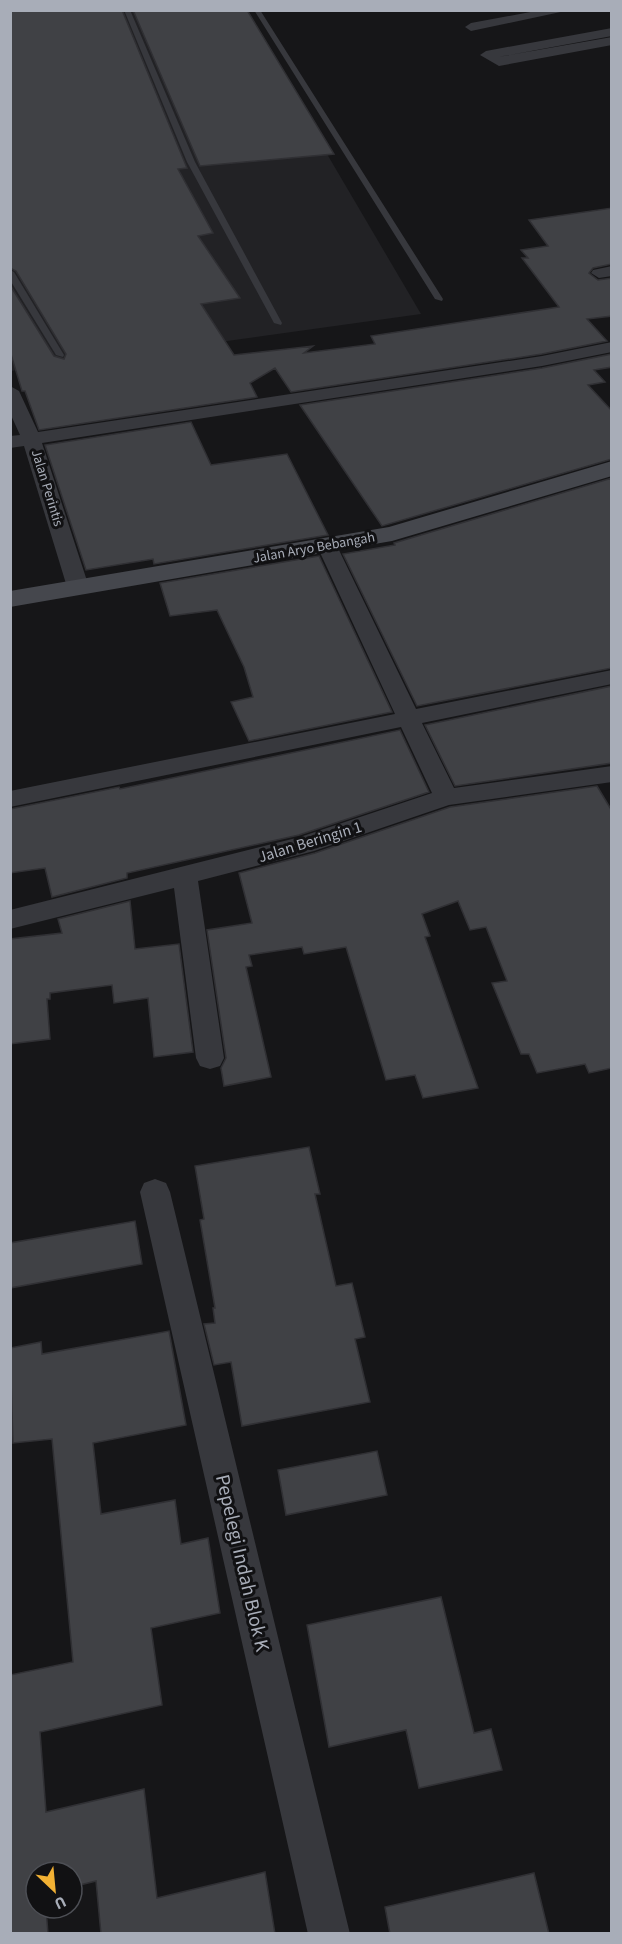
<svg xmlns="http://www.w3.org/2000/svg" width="622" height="1944" font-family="'Source Sans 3',sans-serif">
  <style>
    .built { fill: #222225 }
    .building { fill: #404145; stroke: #303034; stroke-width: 1.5 }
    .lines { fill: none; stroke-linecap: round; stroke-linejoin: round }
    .lane { fill: #37383d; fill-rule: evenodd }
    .street { fill: #37383d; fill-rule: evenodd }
    .secondary { fill: #45474d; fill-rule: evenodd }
    .labels { text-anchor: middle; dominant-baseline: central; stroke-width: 6; stroke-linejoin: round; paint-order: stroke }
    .far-street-label { font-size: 14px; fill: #a8adb8; stroke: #111113 }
    .street-label { font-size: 16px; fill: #a8adb8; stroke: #111113 }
    .near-street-label { font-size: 20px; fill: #a8adb8; stroke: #111113 }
  </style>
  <rect width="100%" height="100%" fill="#161618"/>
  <path class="built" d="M 10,11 L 243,11 L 421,314 L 11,371 Z"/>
  <path class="building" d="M 10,10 L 122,10 L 187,168 L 178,169 L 213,233 L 198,236 L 240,298 L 201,304 L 234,355 L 313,346 L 304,353 L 375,344 L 371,336 L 559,307 L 522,258 L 528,258 L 521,250 L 548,246 L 529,220 L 612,208 L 612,264 L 593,268 L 589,273 L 598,280 L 612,278 L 612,316 L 587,319 L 607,341 L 542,354 L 291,392 L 275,368 L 250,383 L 257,397 L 39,430 L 25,391 L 22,391 L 10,351 L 10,285 L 54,356 L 64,359 L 66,354 L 16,271 L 10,268 Z
    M 133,10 L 247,10 L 334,154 L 200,166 Z
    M 612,354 L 612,367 L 594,370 L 605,382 L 588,385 L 612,411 L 612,459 L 382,526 L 300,405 L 542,368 Z
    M 191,422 L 211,465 L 287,454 L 328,535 L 154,564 L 153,559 L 86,570 L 45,445 Z
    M 612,478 L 612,668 L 417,706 L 343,554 L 395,545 L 394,543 Z
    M 319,556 L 392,712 L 249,741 L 231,702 L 253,697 L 244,667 L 217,610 L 170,616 L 160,583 Z
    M 612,686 L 612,763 L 455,786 L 425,725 Z
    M 400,730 L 429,792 L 299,835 L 127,873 L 127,878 L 52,897 L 45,868 L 10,873 L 10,809 L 119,787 L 120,789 Z
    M 597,786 L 612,811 L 612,1068 L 589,1073 L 585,1064 L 537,1073 L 529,1054 L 521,1054 L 492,983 L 507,981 L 486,927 L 470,930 L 458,901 L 422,914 L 430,936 L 425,937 L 478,1088 L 423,1098 L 415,1075 L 386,1080 L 346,947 L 304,954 L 302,947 L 249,955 L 252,966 L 246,967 L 271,1077 L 224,1086 L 221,1068 L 226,1058 L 207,930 L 252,923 L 239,873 L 315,853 L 450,807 Z
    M 130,901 L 135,949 L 179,944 L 193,1052 L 154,1057 L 148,998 L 114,1003 L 112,985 L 50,993 L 50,999 L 47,999 L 50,1039 L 10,1044 L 10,939 L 62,933 L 58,919 Z
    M 309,1147 L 320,1194 L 315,1194 L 336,1286 L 352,1283 L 365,1337 L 355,1339 L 370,1402 L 242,1426 L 231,1362 L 214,1365 L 204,1324 L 215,1323 L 213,1308 L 215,1308 L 200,1220 L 204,1219 L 195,1166 Z
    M 135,1221 L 142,1264 L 10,1288 L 10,1243 Z
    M 169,1331 L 186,1425 L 93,1443 L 101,1514 L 175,1500 L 181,1544 L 208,1538 L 220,1613 L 151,1628 L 162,1705 L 40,1732 L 46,1812 L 144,1789 L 157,1898 L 265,1872 L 275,1934 L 101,1934 L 96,1881 L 72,1887 L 72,1872 L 36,1872 L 36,1908 L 46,1908 L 48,1934 L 10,1934 L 10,1675 L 73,1662 L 52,1439 L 13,1443 L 10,1348 L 41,1342 L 42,1354 Z
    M 377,1451 L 387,1495 L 286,1515 L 278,1470 Z
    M 441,1597 L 474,1733 L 491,1729 L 502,1770 L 419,1788 L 406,1730 L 329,1747 L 307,1625 Z
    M 534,1873 L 549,1934 L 390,1934 L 385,1907 Z"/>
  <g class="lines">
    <path class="lane" d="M 124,10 L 130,10 L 195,162 L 282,323 L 281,325 L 274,323 L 187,162 Z
      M 254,10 L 260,10 L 443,299 L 442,301 L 435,299 Z
      M 10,270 L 14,272 L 64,355 L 63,357 L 56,355 L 10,280 Z"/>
    <path class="street" d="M 541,10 L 570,10 L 471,31 L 465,27 L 471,23 Z
      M 612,28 L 612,36 L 498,57 L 612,37 L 612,45 L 499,66 L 480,55 L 486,51 Z
      M 612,266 L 612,276 L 599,278 L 591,273 L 593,270 Z
      M 612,342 L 612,352 L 542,366 L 42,443 L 89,587 L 85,591 L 71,591 L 67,587 L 24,446 L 10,448 L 10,436 L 20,435 L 10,413 L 10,386 L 19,391 L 38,432 L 542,356 Z
      M 327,540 L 334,542 L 337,546 L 416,709 L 612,670 L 612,684 L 422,723 L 454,788 L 612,766 L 612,782 L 449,805 L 314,851 L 198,881 L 224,1058 L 220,1066 L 210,1069 L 200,1066 L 196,1058 L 174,888 L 10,929 L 10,910 L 300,837 L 432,793 L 401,727 L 10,807 L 10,791 L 395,714 L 317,546 L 320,542 Z
      M 155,1179 L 166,1183 L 170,1192 L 350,1934 L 308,1934 L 140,1192 L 144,1183 Z"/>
    <path class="secondary" d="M 612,461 L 612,476 L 392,541 L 10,607 L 10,591 L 389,527 Z"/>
  </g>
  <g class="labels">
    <g class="far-street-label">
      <text transform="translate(47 488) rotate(73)">Jalan Perintis</text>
      <text transform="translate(314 548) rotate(-10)">Jalan Aryo Bebangah</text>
    </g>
    <g class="street-label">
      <text transform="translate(310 842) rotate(-17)">Jalan Beringin 1</text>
    </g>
    <g class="near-street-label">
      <text transform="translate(242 1563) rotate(77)">Pepelegi Indah Blok K</text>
    </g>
  </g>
  <rect width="622" height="1944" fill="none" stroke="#a8adb8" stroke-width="24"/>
  <g transform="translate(54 1890) rotate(154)"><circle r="28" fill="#111113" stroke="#4d4f55" stroke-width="1.5"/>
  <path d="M0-4.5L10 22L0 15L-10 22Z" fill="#f2b134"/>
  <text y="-9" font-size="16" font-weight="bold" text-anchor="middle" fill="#a8adb8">U</text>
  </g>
</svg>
